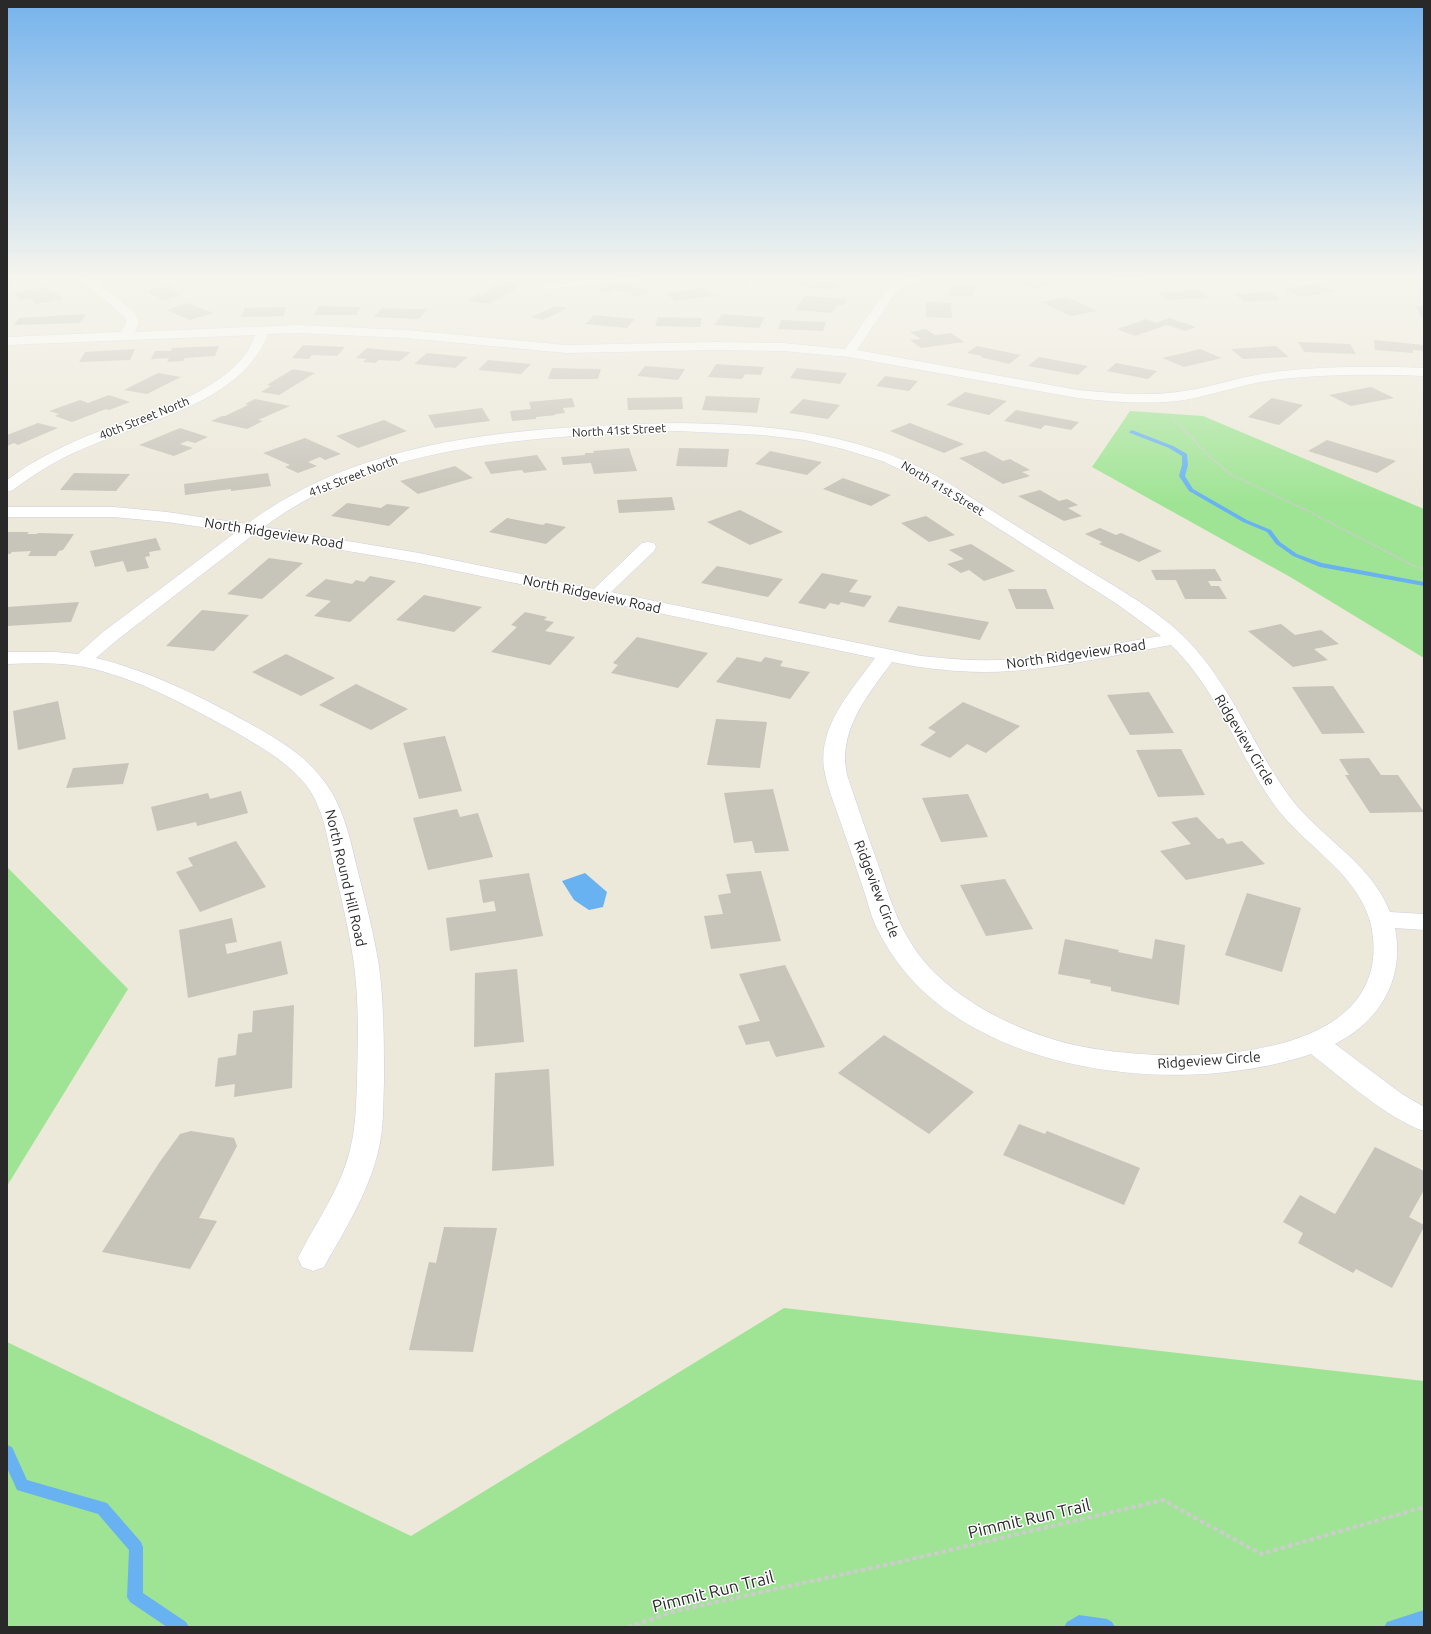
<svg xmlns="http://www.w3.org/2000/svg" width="1431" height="1634" font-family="Ubuntu,sans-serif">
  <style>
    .green { fill: #9fe494 }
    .water { fill: #69b2f2 }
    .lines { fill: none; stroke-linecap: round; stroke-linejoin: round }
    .stream { fill: #69b2f2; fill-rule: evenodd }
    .building { fill: #c7c4ba }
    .service-casing { stroke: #cfcfe2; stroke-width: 1 }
    .minor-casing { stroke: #cfcfe2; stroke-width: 1 }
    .path-far2 { stroke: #ccc; stroke-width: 1.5; stroke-dasharray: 2 1; stroke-linecap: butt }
    .path-far1 { stroke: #ccc; stroke-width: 2; stroke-dasharray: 2 1.5; stroke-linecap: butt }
    .path { stroke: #ccc; stroke-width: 4; stroke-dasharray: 4.5 3; stroke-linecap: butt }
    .service { fill: #fff; fill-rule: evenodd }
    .minor { fill: #fff; fill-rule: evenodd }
    .labels { text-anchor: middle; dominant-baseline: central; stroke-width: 3; stroke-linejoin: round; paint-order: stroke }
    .far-street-label { font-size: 12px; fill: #292929; stroke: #fff }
    .street-label { font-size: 14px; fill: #292929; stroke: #fff }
    .near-street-label { font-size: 17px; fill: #292929; stroke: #fff }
  </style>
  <rect width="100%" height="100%" fill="#ece8da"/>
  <path class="green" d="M 1130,411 L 1203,416 L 1424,509 L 1424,658 L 1292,578 L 1092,467 Z
    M 7,867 L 128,989 L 7,1186 Z
    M 784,1308 L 1424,1381 L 1424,1627 L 7,1627 L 7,1342 L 411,1536 Z"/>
  <path class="water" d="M 585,873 L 607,892 L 603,907 L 589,910 L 574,900 L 562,881 Z"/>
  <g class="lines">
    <path class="stream" d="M 1132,430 L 1173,446 L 1187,454 L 1188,465 L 1185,476 L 1193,489 L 1247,520 L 1271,530 L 1280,542 L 1297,554 L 1322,563 L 1424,582 L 1424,586 L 1320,567 L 1293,556 L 1276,544 L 1267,532 L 1243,522 L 1189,491 L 1179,476 L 1182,465 L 1182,456 L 1169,448 L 1130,433 L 1129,432 Z
      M 7,1445 L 12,1447 L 27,1480 L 107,1503 L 141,1542 L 143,1547 L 143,1593 L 186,1622 L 189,1627 L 167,1627 L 130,1602 L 127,1597 L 129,1550 L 98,1514 L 17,1490 L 7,1468 Z
      M 1424,1610 L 1424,1626 L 1419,1627 L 1384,1627 L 1387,1622 Z
      M 1079,1615 L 1107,1619 L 1112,1622 L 1115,1627 L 1064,1627 L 1067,1622 Z"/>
  </g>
  <path class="building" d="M 7,275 L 42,275 L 41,279 L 14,281 L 13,285 L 7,286 Z
    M 130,275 L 153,275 L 157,278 L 138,282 Z
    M 730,275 L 768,275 L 763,280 L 753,279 L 747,285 L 722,282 Z
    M 810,275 L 829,275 L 828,276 L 847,278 L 834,290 L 797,285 Z
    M 1006,275 L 1038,275 L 1058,280 L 1038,288 L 999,278 Z
    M 1344,275 L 1387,275 L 1353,285 L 1331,278 Z
    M 503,279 L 526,280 L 510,293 L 507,293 L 498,300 L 495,300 L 490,304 L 468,301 L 477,294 L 483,295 Z
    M 955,280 L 978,282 L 971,297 L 948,295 Z
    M 618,282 L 651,291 L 636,296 L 614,290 L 607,293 L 596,290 Z
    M 1317,284 L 1335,292 L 1302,297 L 1284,289 Z
    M 170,286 L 181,296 L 161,300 L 156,295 L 153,296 L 147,290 Z
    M 46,287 L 50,291 L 54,291 L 63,299 L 36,304 L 30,298 L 20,300 L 13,293 Z
    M 705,288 L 714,296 L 675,301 L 666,293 Z
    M 1199,290 L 1208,298 L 1167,300 L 1159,292 Z
    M 1271,292 L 1281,300 L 1243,302 L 1234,294 Z
    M 805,296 L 847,299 L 843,305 L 838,305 L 832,313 L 795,310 Z
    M 1067,297 L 1097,311 L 1070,316 L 1041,302 Z
    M 926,302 L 951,303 L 952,318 L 926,317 Z
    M 188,303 L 213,313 L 190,320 L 166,310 Z
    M 319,306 L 361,307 L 356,315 L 313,315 Z
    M 556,306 L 568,308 L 543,320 L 531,317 Z
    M 1416,306 L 1424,306 L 1424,318 L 1422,318 Z
    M 287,307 L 283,316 L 241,317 L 245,308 Z
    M 382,308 L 411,309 L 428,309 L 418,319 L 374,317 Z
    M 86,314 L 80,323 L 14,325 L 19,318 Z
    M 722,314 L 765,317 L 759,328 L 714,325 Z
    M 594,315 L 635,319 L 627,328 L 585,324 Z
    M 658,317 L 702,318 L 700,327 L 655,326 Z
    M 1169,318 L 1196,327 L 1185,331 L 1167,325 L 1135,336 L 1117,329 L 1147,319 L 1156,323 Z
    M 781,320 L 826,322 L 823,331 L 778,329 Z
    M 926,329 L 935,335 L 951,333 L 964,342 L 921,348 L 910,340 L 921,339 L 910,332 Z
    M 1374,340 L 1424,345 L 1424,351 L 1413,350 L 1413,353 L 1375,350 Z
    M 1298,342 L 1350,344 L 1356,354 L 1304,352 Z
    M 303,345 L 345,347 L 337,356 L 312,355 L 309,359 L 292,358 Z
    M 219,346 L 215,356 L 185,358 L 183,361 L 167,362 L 169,358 L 151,359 L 155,351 L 171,351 L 172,348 Z
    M 977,346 L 1021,355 L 1009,364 L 980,357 L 982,356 L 967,353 Z
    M 1276,346 L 1289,357 L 1243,359 L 1231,349 Z
    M 367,348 L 396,351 L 411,352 L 400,361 L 379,360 L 375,363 L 363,362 L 366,359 L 356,358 Z
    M 135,349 L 130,360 L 79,362 L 85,352 Z
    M 1200,349 L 1222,358 L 1184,367 L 1162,358 Z
    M 427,353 L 468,357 L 455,368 L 414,364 Z
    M 1039,357 L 1088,366 L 1078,375 L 1028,366 Z
    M 488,360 L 531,364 L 521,374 L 478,370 Z
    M 1116,363 L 1157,371 L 1148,379 L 1107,371 Z
    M 716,364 L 764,367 L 761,375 L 745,374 L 742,379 L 708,377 Z
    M 645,366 L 685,369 L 678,380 L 637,376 Z
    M 552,368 L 601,369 L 598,379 L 548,379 Z
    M 797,368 L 847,373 L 840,384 L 790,378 Z
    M 293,369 L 315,373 L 279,395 L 261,392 L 271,386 L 267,385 Z
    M 158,373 L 181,377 L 147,394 L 124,390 Z
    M 885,376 L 918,381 L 909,391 L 876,386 Z
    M 1371,387 L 1394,398 L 1351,406 L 1329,395 Z
    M 965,392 L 1007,401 L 989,415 L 946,405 Z
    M 109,395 L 130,402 L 109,410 L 106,409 L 72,422 L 55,416 L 59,414 L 49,411 L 80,400 L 88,403 Z
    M 706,396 L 760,398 L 757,413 L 702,410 Z
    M 682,397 L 683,409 L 628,410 L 627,398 Z
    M 572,398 L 575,407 L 563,408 L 565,413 L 555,414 L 556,415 L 536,417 L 536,419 L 512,421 L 510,411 L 531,409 L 529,402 Z
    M 1272,398 L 1303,405 L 1279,425 L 1248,417 Z
    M 255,399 L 290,406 L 258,420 L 263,421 L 247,429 L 211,421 L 222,416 L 225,416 L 248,405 L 245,404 Z
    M 803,399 L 840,405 L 828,419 L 789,413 Z
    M 482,408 L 490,421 L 435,428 L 428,415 Z
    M 1016,410 L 1079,422 L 1071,430 L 1045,425 L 1041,429 L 1004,421 Z
    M 384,420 L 407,431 L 358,448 L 336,436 Z
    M 38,423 L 58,428 L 18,445 L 14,443 L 7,446 L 7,435 Z
    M 910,423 L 964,444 L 944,453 L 890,431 Z
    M 180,428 L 208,437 L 195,443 L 187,441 L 180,444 L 193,448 L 174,456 L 139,445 Z
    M 305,438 L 341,454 L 325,460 L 320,457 L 308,462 L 317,466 L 298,473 L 285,467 L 290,465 L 263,453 Z
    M 1327,440 L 1396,461 L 1377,473 L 1308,451 Z
    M 629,448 L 637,471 L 594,474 L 591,463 L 563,465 L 561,457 L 585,455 L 585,453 L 594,453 L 593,451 Z
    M 679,448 L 729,449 L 727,467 L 676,466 Z
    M 770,451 L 822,462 L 807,475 L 755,464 Z
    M 985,451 L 1003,461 L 1010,459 L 1030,470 L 1022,472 L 1030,476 L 1003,484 L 959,458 Z
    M 537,455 L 547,470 L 524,473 L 522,470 L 491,474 L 484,462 Z
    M 455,466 L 473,478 L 418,494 L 400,481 Z
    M 74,473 L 130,474 L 116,491 L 60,490 Z
    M 268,473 L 271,486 L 231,491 L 231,489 L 185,495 L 184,484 Z
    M 843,478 L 891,495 L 871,506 L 823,489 Z
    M 1040,490 L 1059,501 L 1067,499 L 1078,505 L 1068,508 L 1082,516 L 1064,521 L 1018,496 Z
    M 672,497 L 675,510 L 619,513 L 617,500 Z
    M 347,503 L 381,508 L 387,504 L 410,507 L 389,526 L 331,516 Z
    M 740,510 L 783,532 L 750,545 L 707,522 Z
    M 926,516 L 955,535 L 929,542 L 901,523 Z
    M 507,518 L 543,525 L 546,523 L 566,527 L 546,544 L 489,532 Z
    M 1100,528 L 1116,535 L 1121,533 L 1162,551 L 1139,562 L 1099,544 L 1102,542 L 1085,534 Z
    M 7,532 L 29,532 L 27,534 L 37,534 L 38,533 L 74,534 L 63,550 L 59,551 L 56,556 L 28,556 L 31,551 L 12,552 L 10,554 L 7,554 Z
    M 156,538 L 161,550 L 149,552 L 150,556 L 145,557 L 149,568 L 127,572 L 123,561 L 95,567 L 90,551 Z
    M 971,544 L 1015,571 L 984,581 L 969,570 L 961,573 L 947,564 L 964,559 L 949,550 Z
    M 269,558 L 303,563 L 262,599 L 227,594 Z
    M 717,566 L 783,579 L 768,597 L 701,583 Z
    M 1215,569 L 1222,581 L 1208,581 L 1211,586 L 1219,586 L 1227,599 L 1185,599 L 1176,580 L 1156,580 L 1151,570 Z
    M 822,573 L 858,580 L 849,592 L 872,596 L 864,607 L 841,602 L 839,605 L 830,603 L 825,609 L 798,603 Z
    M 370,576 L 396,581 L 350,622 L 314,616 L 331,601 L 305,596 L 326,579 L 352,584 L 356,580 L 364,582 Z
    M 1008,589 L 1046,589 L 1054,609 L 1016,609 Z
    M 424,595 L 482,607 L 454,632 L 396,620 Z
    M 79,602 L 71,622 L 7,626 L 7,607 Z
    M 898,606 L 989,622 L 980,640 L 888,622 Z
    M 202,610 L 249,615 L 214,651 L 166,646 Z
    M 525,612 L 547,617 L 544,620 L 554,622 L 545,631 L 575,637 L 550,665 L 491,652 L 517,627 L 511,625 Z
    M 1281,624 L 1295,635 L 1321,630 L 1339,644 L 1314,649 L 1328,660 L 1293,667 L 1248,631 Z
    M 637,637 L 708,653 L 678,688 L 611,673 L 618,665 L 613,663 Z
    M 286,654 L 335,678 L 301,696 L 252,672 Z
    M 737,657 L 761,662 L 765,657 L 783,661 L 780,666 L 810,672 L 790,699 L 716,682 Z
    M 356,684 L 408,709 L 371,730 L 319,705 Z
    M 1333,686 L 1365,733 L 1322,734 L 1292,687 Z
    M 1149,692 L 1174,733 L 1130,735 L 1107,695 Z
    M 58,701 L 66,739 L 18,750 L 13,711 Z
    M 963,702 L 1020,726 L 986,753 L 967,744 L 950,758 L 920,745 L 936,732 L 928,728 Z
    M 716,719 L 767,722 L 760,768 L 707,765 Z
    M 445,736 L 462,791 L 419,799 L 403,743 Z
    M 1181,749 L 1205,795 L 1158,797 L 1136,750 Z
    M 1369,758 L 1381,775 L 1398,775 L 1424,812 L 1370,813 L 1345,775 L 1349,775 L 1339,759 Z
    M 129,763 L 123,784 L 66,788 L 73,768 Z
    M 773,789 L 789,851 L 755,853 L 752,841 L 734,843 L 724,793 Z
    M 241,791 L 248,813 L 197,826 L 196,822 L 157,831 L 151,807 L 208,793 L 210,799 Z
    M 968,794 L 988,837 L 941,842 L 922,798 Z
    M 457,809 L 460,817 L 478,813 L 493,857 L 428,870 L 413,818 Z
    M 1197,817 L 1218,839 L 1223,838 L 1227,844 L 1242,841 L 1265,864 L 1186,880 L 1160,851 L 1191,844 L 1171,822 Z
    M 236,841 L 266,887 L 200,912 L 176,872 L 193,866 L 188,858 Z
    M 761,871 L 781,941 L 711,949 L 704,916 L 723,914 L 718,895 L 731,893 L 726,874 Z
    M 529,873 L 543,936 L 450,951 L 446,918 L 496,911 L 494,901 L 483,903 L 479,880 Z
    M 1005,879 L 1033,929 L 986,936 L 960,885 Z
    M 1247,893 L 1301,908 L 1282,972 L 1225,955 Z
    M 232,918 L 237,942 L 225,944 L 227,954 L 281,941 L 288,974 L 188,998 L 179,930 Z
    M 1065,939 L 1119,950 L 1118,952 L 1152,959 L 1155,939 L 1185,945 L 1179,1005 L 1111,991 L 1111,987 L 1090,983 L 1091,980 L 1058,974 Z
    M 785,965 L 825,1047 L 776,1057 L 769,1041 L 746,1045 L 738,1026 L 760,1021 L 739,974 Z
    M 517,969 L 524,1042 L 474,1047 L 475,973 Z
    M 294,1005 L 292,1088 L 234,1097 L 235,1084 L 215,1087 L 218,1058 L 236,1055 L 238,1034 L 252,1032 L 253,1011 Z
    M 884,1035 L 974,1092 L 929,1134 L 838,1073 Z
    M 549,1069 L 554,1166 L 492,1171 L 495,1073 Z
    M 1019,1124 L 1045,1134 L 1047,1131 L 1140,1168 L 1124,1205 L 1003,1155 Z
    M 191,1131 L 234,1138 L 237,1146 L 199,1218 L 217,1221 L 190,1269 L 102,1252 L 159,1163 L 180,1134 Z
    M 1375,1147 L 1424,1171 L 1424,1190 L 1409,1217 L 1424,1225 L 1424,1227 L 1392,1288 L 1356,1269 L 1353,1273 L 1298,1243 L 1303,1233 L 1283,1222 L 1300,1195 L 1335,1214 Z
    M 444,1227 L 497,1228 L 473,1352 L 409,1350 L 429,1262 L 436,1263 Z"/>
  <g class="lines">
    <defs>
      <path id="service" d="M 645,275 L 663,275 L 660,277 L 547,289 L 544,287 L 547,285 Z"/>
      <path id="minor" d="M 77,275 L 88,275 L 135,313 L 139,322 L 135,332 L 298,325 L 406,330 L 566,345 L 715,342 L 783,343 L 845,349 L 887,289 C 899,278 910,275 925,275 L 924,277 L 903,286 L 895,293 L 857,350 L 1078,390 C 1112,393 1150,397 1184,391 C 1217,386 1248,374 1282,371 C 1329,366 1376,366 1424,368 L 1424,376 C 1376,374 1329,374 1282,379 C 1248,382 1217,394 1184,400 C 1151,405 1111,402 1078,398 L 849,357 L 783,351 L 715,350 L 566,353 L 406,338 L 298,333 L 268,334 C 242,401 157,417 97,443 C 66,455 39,470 13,490 L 7,492 L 7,480 C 32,461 59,448 87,436 C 135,417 212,398 244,356 C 249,350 252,342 255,335 L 7,345 L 7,337 L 121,332 L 126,324 L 126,318 L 78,277 Z
        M 1086,275 L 1183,275 L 1181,277 L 1177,278 L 1118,280 L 1092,278 L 1088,277 Z
        M 678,423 C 765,424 853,432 931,473 C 947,481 962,492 978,502 C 1007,520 1037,539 1067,557 C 1106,582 1159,609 1190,643 C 1232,688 1253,746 1289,796 C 1320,838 1370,861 1390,912 L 1424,914 L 1424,930 L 1395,928 C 1405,979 1380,1021 1335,1044 L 1402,1094 L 1424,1107 L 1424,1131 C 1388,1119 1342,1078 1311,1054 C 1190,1095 1003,1078 912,980 C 897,963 883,943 874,922 C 870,913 868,903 865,894 C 858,874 852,854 845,835 C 838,813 828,791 824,769 C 818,726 852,690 875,658 L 419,563 L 253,535 L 117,640 L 96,658 C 149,671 198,695 245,721 C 272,736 300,751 320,776 C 343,803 350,838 358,872 C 366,903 374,935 379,966 C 384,1005 384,1043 384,1082 C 383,1106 384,1129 378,1152 C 368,1193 345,1230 324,1267 L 313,1271 L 302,1267 L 298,1258 C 316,1222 340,1190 350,1150 C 356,1127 356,1104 357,1080 C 358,1042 359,1003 354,964 C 349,930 341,896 333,863 C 327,836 323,807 306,785 C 286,760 257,745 230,729 C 184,704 137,678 85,667 C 60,662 33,663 7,664 L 7,652 L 55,652 L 78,654 L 103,632 L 236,532 L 167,522 L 114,517 L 7,517 L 7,507 L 114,507 L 167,512 L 247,524 C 368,433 533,427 678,423 ZM 678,431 L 763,435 L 805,440 L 843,449 L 882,461 L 921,479 L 1117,604 L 1161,636 C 1112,644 1063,655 1013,659 C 982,662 951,659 921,656 L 611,592 L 654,551 L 656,547 L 654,543 L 648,542 L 642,543 L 594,589 L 419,553 L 264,527 C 376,442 542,436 678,431 ZM 1171,645 C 1217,689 1237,752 1273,803 C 1302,845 1355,870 1370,921 C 1374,937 1375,954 1371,970 C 1346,1072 1139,1063 1062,1042 C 1013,1028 964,1004 929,967 C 900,934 892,904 878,864 C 867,834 857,805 847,775 C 837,731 868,695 892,662 C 931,670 972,674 1012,671 C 1066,667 1119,654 1171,645 Z"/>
    </defs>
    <use href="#service" class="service-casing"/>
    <use href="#minor" class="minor-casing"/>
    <path class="path-far2" d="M 1171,417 L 1188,434"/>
    <path class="path-far1" d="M 1187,433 L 1213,460 L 1232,475 L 1308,511 L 1414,566 L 1424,569"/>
    <path class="path" d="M 628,1627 L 676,1611 L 903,1561 L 1163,1500 L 1261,1554 L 1424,1507"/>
    <use href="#service" class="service"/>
    <use href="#minor" class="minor"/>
  </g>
  <linearGradient id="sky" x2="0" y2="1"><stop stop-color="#75b3ec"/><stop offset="0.55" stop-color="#f6f5ee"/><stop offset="1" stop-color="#f6f5ee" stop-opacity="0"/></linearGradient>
  <rect width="1431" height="503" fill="url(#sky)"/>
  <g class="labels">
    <g class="far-street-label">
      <text transform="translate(144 418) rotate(-22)">40th Street North</text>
      <text transform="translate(619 430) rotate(-3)">North 41st Street</text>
      <text transform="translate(353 476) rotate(-21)">41st Street North</text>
      <text transform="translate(943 488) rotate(31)">North 41st Street</text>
    </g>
    <g class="street-label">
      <text transform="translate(274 533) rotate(9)">North Ridgeview Road</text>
      <text transform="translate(592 594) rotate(12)">North Ridgeview Road</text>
      <text transform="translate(1076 654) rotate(-8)">North Ridgeview Road</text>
      <text transform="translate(1245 740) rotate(59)">Ridgeview Circle</text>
      <text transform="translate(346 878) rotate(77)">North Round Hill Road</text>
      <text transform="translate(877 889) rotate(69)">Ridgeview Circle</text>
      <text transform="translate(1209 1060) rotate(-4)">Ridgeview Circle</text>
    </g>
    <g class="near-street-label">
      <text transform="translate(1029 1518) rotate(-13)">Pimmit Run Trail</text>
      <text transform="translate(713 1591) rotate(-14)">Pimmit Run Trail</text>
    </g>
  </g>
  <rect width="1431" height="1634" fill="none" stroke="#292929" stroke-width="16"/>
</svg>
